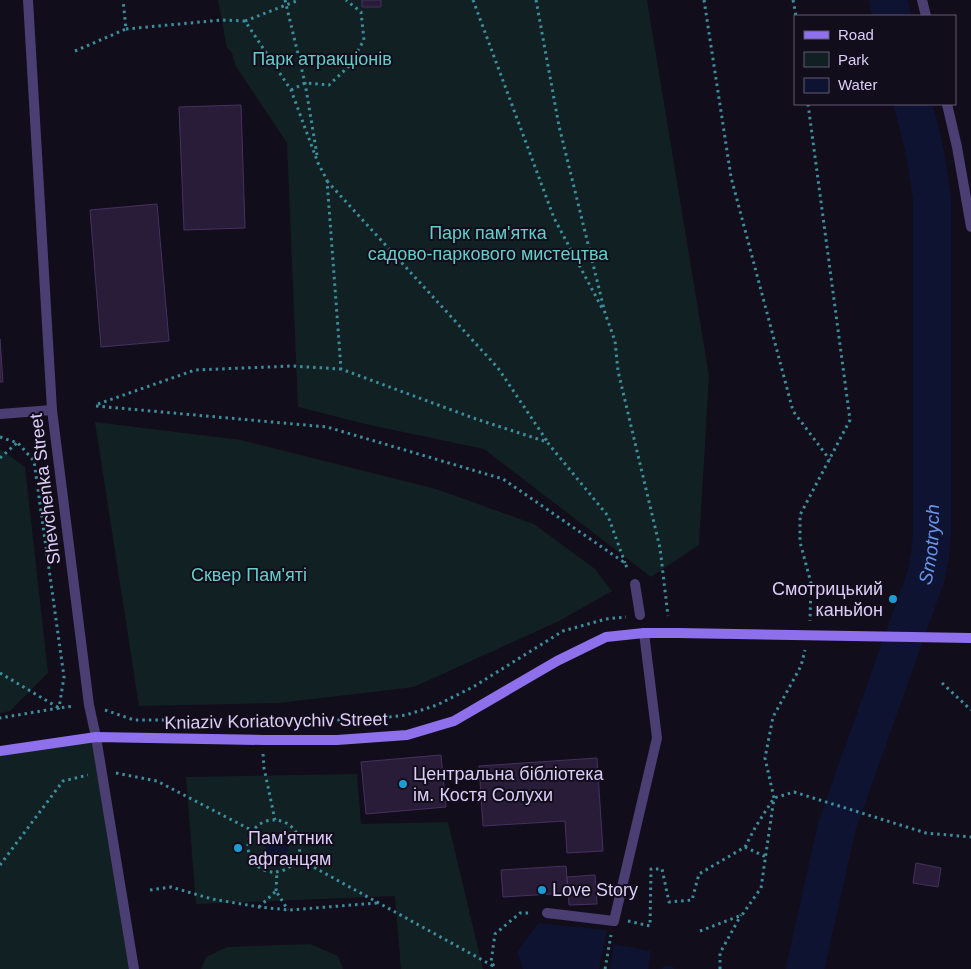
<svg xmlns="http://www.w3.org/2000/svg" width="971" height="969" font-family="Arial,sans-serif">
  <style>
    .green { fill: #112023 }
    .water { fill: #0e1332 }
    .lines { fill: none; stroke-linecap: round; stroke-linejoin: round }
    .stream { stroke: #0e1332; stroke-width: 6 }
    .river { stroke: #0e1332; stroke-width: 38 }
    .building { fill: #281c38; stroke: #453161 }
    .path { stroke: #3c8e9d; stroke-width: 3; stroke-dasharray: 2.5 4; stroke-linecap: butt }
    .pedestrian { stroke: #4b3e73; stroke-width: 10 }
    .minor { stroke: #4b3e73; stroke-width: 10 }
    .tertiary { stroke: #4b3e73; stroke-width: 10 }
    .secondary { stroke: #8e70ec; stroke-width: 10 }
    .poi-dot { fill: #1d9bd4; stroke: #120d1a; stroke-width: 2 }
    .labels { text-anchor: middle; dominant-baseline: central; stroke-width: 4; stroke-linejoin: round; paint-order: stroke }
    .park-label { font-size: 18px; fill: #64cdc9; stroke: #120d1a }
    .street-label { font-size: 18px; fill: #dbcdf8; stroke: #120d1a }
    .poi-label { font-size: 18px; fill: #dbcdf8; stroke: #120d1a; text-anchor: start }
    .water-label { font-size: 19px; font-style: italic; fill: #6893eb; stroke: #120d1a }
  </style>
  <rect width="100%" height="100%" fill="#120d1a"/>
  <path class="green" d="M 218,0 L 647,0 L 709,376 L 699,545 L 651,577 L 484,449 L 365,424 L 298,407 L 287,143 L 235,65 L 232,53 L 227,48 Z
    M 95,422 L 241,440 L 436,489 L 534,524 L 595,569 L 612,591 L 559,621 L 414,687 L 279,703 L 139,706 Z
    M 0,449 L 25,467 L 48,673 L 10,711 L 0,713 Z
    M 96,737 L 134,969 L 0,969 L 0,751 Z
    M 357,774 L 361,824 L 448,822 L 483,969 L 401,969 L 395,896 L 196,904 L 186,777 Z
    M 310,944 L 338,956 L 343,969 L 201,969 L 206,957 L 227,947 Z"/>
  <path class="water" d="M265 845a12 12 0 1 1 24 0a12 12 0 1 1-24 0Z
    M 538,923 L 607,930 L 599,969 L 523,969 L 517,952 Z
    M 614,944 L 651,951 L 648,969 L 610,969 Z"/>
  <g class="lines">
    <path class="stream" d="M 665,969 L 671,969"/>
    <g class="river">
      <path d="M 888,0 L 892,16"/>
      <path id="s1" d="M 805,969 L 837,826 L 926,576 L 930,556 L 932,532 L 932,197 L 925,153 L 913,104"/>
    </g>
  </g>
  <path class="building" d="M 362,0 L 381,0 L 381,7 L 362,7 Z
    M 241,105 L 245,228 L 184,230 L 179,107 Z
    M 157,204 L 169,341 L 101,347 L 90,210 Z
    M 0,339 L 3,382 L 0,382 Z
    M 441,755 L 446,807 L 366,814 L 361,762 Z
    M 597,758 L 603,851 L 567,853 L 565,821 L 483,826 L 479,766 Z
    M 916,863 L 941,868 L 938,887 L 913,883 Z
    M 566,866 L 568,893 L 503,897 L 501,870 Z
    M 595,875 L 597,904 L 569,905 L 567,877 Z"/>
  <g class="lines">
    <path class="path" d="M 285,0 L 305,83 L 317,155
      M 473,0 L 554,218 L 602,308
      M 536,0 L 559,126 L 605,313 L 615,341 L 618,371 L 660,548 L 668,616
      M 704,0 L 731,177 L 793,411 L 830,460
      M 793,0 L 796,16
      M 245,21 L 299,0
      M 126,29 L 222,20 L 245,21 L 291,90 L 318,163 L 327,180 L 341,369 L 476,419 L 547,442 L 608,516 L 625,563
      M 75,51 L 126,29 L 123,0
      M 291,90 L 305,83 L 329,85 L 349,66 L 364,40 L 361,12 L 346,0
      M 808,104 L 850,420 L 800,515 L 800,542 L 811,583 L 810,621
      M 327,181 L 498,368 L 547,441
      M 98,404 L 195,370 L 292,366 L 341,369
      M 96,406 L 327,427 L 503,479 L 625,563 L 628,570
      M 0,437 L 18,443 L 34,461 L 64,677 L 59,708 L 0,718
      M 0,458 L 17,443
      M 0,673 L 59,708 L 74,706
      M 942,683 L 971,710
      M 105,710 L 134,720 L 362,720 L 406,715 L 437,705 L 473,687 L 563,631 L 606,619 L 626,617
      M 263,754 L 264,768 L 275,820
      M 116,773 L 157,781 L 253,831
      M248 846a26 26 0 1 1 52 0a26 26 0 1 1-52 0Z
      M 745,847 L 766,857
      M 297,858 L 495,967
      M 0,865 L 63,781 L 88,775
      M 150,890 L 171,887 L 212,899 L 259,907 L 289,910 L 378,903
      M 276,891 L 277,871
      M 259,907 L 276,891 L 288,910
      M 628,921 L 650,926 L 651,869 L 662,869 L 669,902 L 692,900 L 699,874 L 745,847 L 756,826 L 774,798 L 794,792 L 926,833 L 971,837
      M 700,931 L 742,915 L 761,888 L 774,798 L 765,758 L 773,717 L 801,666 L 805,650
      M 494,966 L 491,962 L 495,934 L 520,913 L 532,913
      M 605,969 L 611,935
      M 720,969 L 720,953 L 741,915"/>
    <path class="pedestrian" d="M 0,414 L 52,410
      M 635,584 L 640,615
      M 547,913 L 614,921 L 657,738 L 644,633"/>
    <path class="minor" d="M 28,0 L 52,410 L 89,705 L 96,737
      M 922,0 L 926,16
      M 947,104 L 957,147 L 971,227"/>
    <path class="tertiary" d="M 96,737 L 134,969"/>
    <path class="secondary" d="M 0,751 L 96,737 L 263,740 L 337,740 L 407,735 L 454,721 L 557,661 L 606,637 L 644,633 L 678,633 L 971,638"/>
  </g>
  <g class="poi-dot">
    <circle cx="893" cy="599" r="5"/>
    <circle cx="403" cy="784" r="5"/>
    <circle cx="238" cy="848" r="5"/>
    <circle cx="542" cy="890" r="5"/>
  </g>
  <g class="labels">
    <g class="park-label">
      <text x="322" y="59">Парк атракціонів</text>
      <text x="488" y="233">Парк пам'ятка<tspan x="488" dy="21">садово-паркового мистецтва</tspan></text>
      <text x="249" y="575">Сквер Пам'яті</text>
    </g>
    <g class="street-label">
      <text transform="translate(45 489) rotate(-97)">Shevchenka Street</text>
      <text transform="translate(276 721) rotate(-1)">Kniaziv Koriatovychiv Street</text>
    </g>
    <g class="poi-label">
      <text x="883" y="589" text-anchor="end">Смотрицький<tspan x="883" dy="21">каньйон</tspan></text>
      <text x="413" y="774">Центральна бібліотека<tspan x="413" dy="21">ім. Костя Солухи</tspan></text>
      <text x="248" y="838">Пам'ятник<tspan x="248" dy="21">афганцям</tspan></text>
      <text x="552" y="890">Love Story</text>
    </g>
    <g class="water-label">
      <text stroke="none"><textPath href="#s1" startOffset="444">Smotrych</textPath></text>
    </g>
  </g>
  <rect x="794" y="15" width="162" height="90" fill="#120d1a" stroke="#625a73"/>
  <rect x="804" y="31" width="25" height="8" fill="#8e70ec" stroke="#625a73"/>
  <text x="838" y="40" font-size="15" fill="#dbcdf8">Road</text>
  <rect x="804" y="52" width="25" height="15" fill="#112023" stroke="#625a73"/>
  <text x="838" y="65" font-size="15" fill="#dbcdf8">Park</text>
  <rect x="804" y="78" width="25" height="15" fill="#0e1332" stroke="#625a73"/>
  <text x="838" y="90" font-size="15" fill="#dbcdf8">Water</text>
</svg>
